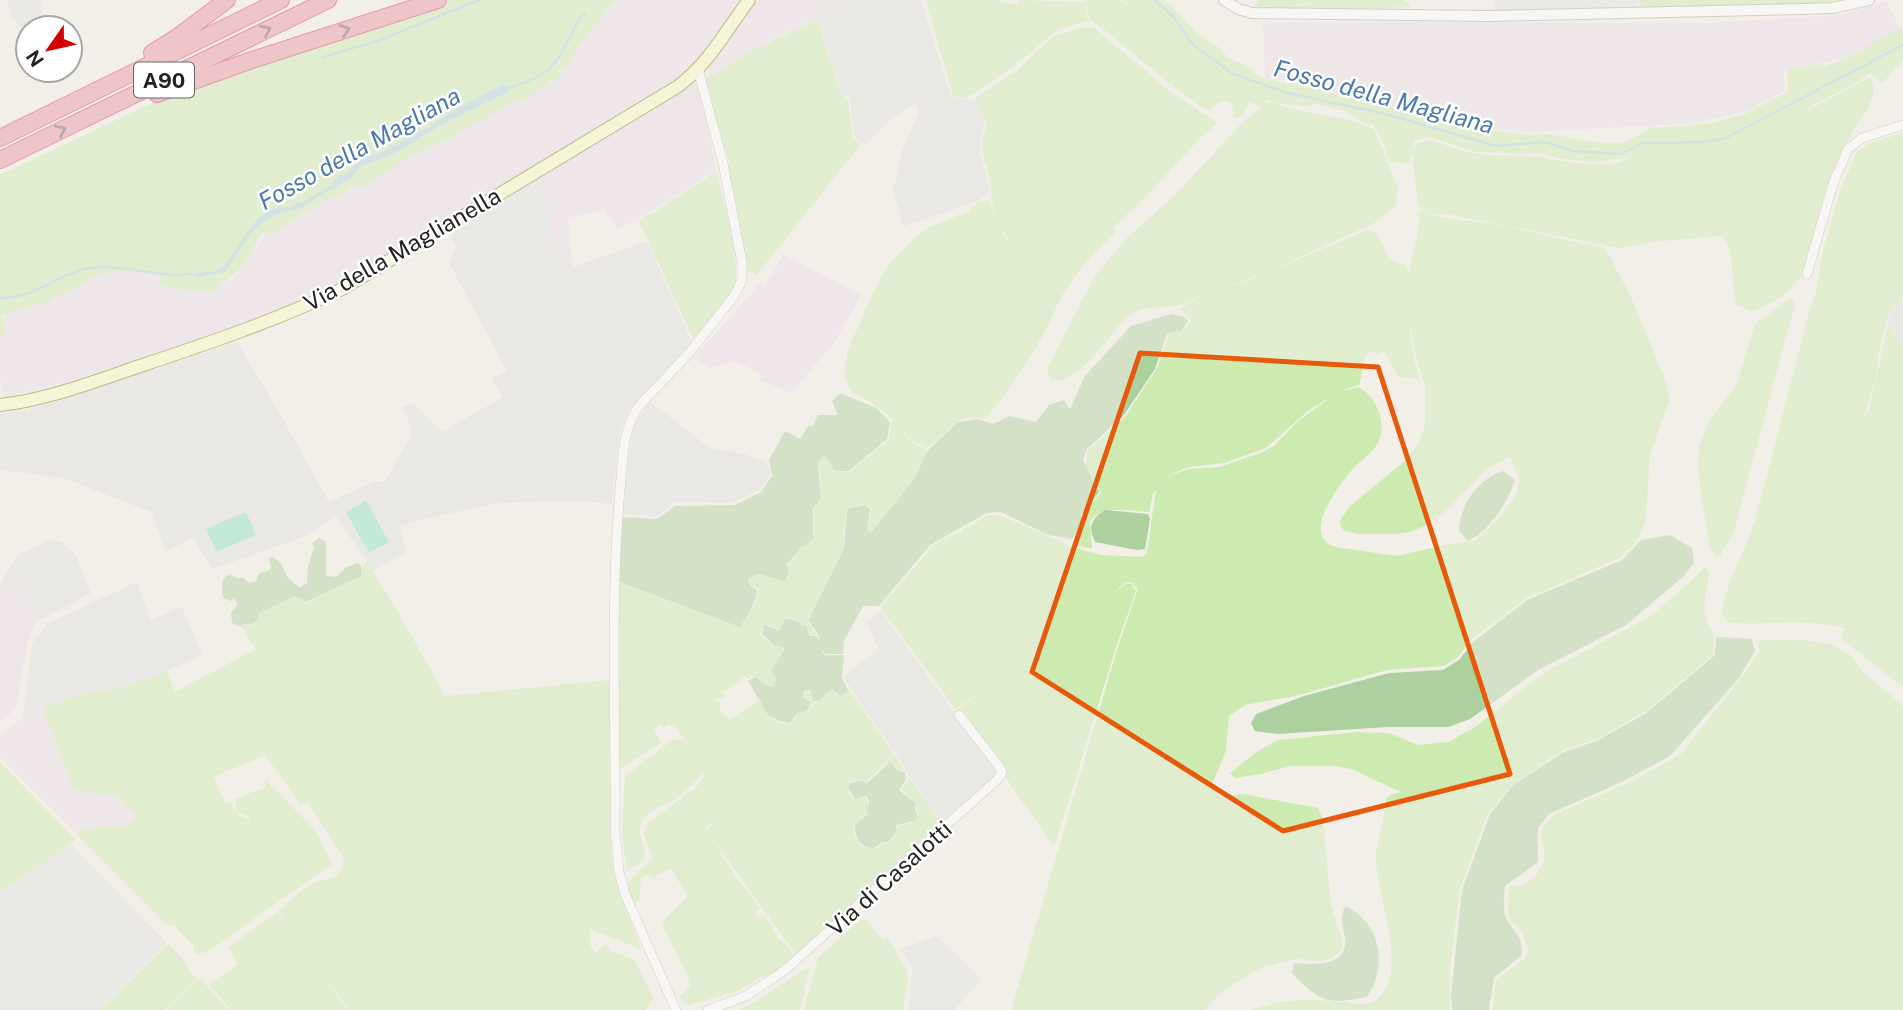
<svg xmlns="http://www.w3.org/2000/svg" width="1903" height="1010" font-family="'Public Sans',sans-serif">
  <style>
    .residential { fill: #e0dfdf }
    .industrial { fill: #ebdbe8 }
    .grass { fill: #cdebb0; fill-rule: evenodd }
    .forest { fill: #add19e }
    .pitch { fill: #88e0be }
    .water { fill: #aad3df }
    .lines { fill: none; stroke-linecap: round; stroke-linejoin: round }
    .stream { stroke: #aad3df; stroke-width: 2.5 }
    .minor-casing { stroke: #a9a9a9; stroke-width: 10 }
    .tertiary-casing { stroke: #a9a9a9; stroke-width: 12 }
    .secondary-casing { stroke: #707d05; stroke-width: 14 }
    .motorway-casing { stroke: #dc2a67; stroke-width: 18 }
    .minor { stroke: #fff; stroke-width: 9 }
    .tertiary { stroke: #fff; stroke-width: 10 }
    .secondary { stroke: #f7fabf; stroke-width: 12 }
    .motorway { stroke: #e892a2; stroke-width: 16 }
    .oneway { stroke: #7b545c }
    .marked { fill: none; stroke: #e8590c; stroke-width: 5; stroke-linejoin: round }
    .labels { text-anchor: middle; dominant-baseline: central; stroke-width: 5; stroke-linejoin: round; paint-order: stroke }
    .shield { fill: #fff; stroke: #646464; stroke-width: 2 }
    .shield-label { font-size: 21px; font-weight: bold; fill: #222 }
    .street-label { font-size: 23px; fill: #222; stroke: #fff }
    .water-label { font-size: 24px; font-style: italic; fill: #4a7aab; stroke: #fff }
  </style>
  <rect width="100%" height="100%" fill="#f2efe9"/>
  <path class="residential" d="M 7,0 L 40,0 L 43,20 L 35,28 L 22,28 L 12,16 Z
    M 841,0 L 921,0 L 951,97 L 975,101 L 980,107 L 985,124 L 980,137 L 980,152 L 990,192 L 978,201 L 904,226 L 893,192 L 903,148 L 919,112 L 915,104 L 894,116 L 866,145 L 854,138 L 850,99 L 841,92 L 814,8 Z
    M 1495,0 L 1638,0 L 1638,10 L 1494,11 Z
    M 537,176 L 550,200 L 550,228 L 557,254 L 571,256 L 573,267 L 647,241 L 692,342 L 630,407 L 622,425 L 617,454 L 612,504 L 578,501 L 499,503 L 419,520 L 399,526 L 406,551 L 373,571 L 336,516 L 301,538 L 212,569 L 193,537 L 166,552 L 151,512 L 64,478 L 0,470 L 0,414 L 28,410 L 237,342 L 280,414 L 329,502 L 373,482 L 385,481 L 411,435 L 409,422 L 402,406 L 415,404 L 442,432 L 503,397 L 492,378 L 507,371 L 449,263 L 456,247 L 449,231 Z
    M 1903,298 L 1903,347 L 1888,326 L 1889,315 Z
    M 650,402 L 710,448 L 745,454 L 763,461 L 769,467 L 770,476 L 760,490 L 731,503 L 675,502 L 658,516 L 621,514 L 633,427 Z
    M 50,540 L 61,541 L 76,556 L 91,593 L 36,622 L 18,581 L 0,587 L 0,584 L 18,555 Z
    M 137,582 L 151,620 L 182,607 L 202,654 L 165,672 L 116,690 L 91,691 L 23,717 L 32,644 L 47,624 Z
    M 881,611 L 997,773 L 941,822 L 843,677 L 879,649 L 866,622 Z
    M 70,844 L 167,943 L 99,1010 L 0,1010 L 0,893 Z
    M 936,936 L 982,979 L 954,1010 L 908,1010 L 913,968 L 900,949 Z"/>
  <path class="industrial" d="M 613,0 L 739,0 L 702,56 L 683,75 L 338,285 L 290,306 L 176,347 L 68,382 L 8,397 L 4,396 L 0,378 L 0,328 L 3,324 L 5,309 L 99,272 L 135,272 L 202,285 L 218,284 L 233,279 L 268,231 L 399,159 L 553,80 L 580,48 L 606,7 Z
    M 757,0 L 841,0 L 815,7 L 817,18 L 768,42 L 709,75 L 707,66 Z
    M 1886,1 L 1901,30 L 1858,56 L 1784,70 L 1785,91 L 1744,112 L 1683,124 L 1526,132 L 1486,128 L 1333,93 L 1332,83 L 1265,79 L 1263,22 L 1711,23 L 1840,15 Z
    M 696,79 L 700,79 L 716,171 L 637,220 L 617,230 L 605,209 L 568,218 L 571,256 L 557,254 L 550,228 L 550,200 L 537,176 Z
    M 783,255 L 861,295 L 835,342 L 791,393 L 759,380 L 761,374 L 735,361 L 712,368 L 694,357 L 759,285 L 765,286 Z
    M 18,580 L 36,622 L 28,641 L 16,708 L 0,723 L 0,587 Z
    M 43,708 L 74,789 L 118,798 L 137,816 L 133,821 L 126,826 L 116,827 L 86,827 L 77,835 L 0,757 L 0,736 L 23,717 Z"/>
  <path class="grass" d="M 451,0 L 616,0 L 610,5 L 565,67 L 558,71 L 562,81 L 560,83 L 556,78 L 549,81 L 548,84 L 519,103 L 517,100 L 428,150 L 426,148 L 422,150 L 360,189 L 354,184 L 343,193 L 325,200 L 272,234 L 262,233 C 251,254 241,276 217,284 L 217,292 L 175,289 L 159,285 L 161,278 C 136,269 113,270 90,278 L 90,282 L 76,287 L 76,290 L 52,298 L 51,301 L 2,315 L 7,335 L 0,336 L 0,175 L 175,92 Z
    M 926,0 L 1000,0 L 1002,3 L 1018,4 L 1020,0 L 1084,2 L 1089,21 L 1059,29 L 1010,69 L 967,98 L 953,96 Z
    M 1084,0 L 1121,0 L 1142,18 L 1123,0 L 1165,0 L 1197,33 L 1221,49 L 1227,57 L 1247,66 L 1261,78 L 1283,83 L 1331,86 L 1331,93 L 1488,130 L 1527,135 L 1549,134 L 1601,143 L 1623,143 L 1640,135 L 1649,128 L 1708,124 L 1742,115 L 1788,92 L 1787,69 L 1819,64 L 1825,66 L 1858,53 L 1873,41 L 1903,28 L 1903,59 L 1883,83 L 1870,73 L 1851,86 L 1799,112 L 1818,105 L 1866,79 L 1870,78 C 1885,94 1854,125 1848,140 C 1831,183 1819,228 1804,271 C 1794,290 1772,306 1751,311 L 1736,305 C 1731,288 1735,245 1721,236 L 1652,242 L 1619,248 L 1446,214 C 1434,215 1426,215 1418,205 L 1412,152 L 1416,144 C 1433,135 1450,149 1467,152 C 1490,157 1513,155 1537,157 C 1567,160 1603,172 1632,157 L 1596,162 L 1561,159 L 1544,154 L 1475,152 L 1430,137 L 1415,140 L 1409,164 L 1388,161 L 1384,144 L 1374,126 L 1364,123 L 1346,111 L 1317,104 L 1308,106 L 1288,105 L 1268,100 L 1265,104 L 1272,101 C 1303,117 1342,113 1374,129 L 1398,188 L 1396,205 L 1373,224 L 1269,271 L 1215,292 L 1244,282 L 1367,230 L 1378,234 L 1388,258 L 1407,266 L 1408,274 L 1417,238 L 1420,210 C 1437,220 1467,220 1488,223 C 1527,230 1566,241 1605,248 L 1630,295 L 1666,382 L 1670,399 L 1650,454 L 1646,517 L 1641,533 L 1632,547 L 1619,558 L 1525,599 L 1470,641 L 1458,657 L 1444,666 L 1387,670 L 1296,696 L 1245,705 L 1229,716 L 1226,751 L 1213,782 L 1213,787 L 1221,797 L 1244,794 L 1318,808 L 1323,820 L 1331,906 L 1343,942 L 1341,951 L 1333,957 L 1322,961 L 1295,959 L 1260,968 L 1220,993 L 1205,1010 L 1011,1010 L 1119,643 L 1138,589 L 1131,582 L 1126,582 L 1109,597 L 1127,583 L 1131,584 L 1136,591 L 1118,641 L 1054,847 L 1006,778 L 1007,772 L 963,711 L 957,710 L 1001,677 L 956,709 L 880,607 L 934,545 L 959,531 L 962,539 L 961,531 L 988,515 L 1000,515 L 1075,548 L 1101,555 L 1142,557 L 1147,553 L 1156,490 L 1153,494 L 1149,512 C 1128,511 1106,504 1090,521 L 1092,549 L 1072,544 L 1083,526 L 1083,514 L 1101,492 L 1086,465 L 1088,450 L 1126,416 L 1157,368 L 1170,334 L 1185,330 L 1191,319 L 1180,310 L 1182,307 L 1202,296 C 1194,298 1185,305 1176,306 C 1159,309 1143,304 1129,316 C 1109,332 1079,388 1050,379 L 1047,370 L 1095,276 L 1127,238 L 1175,195 L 1242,123 L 1262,107 L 1249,102 L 1243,116 L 1235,118 L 1231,103 C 1221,100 1216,103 1210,110 L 1199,106 L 1172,85 L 1179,74 L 1170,84 L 1096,23 L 1091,21 ZM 1408,311 L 1414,349 L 1425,386 L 1425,425 L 1419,442 L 1406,460 L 1349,507 L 1339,522 L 1343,530 L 1357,534 L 1396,534 L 1411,532 L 1424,526 L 1448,509 L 1486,470 L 1509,457 C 1513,465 1519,473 1519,483 C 1519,501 1487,529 1475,541 L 1449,544 L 1397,556 L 1335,547 C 1301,535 1337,488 1351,471 C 1360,460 1375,453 1380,438 C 1386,420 1375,395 1358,387 L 1341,392 L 1360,384 L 1363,361 L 1369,351 L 1377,354 L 1384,351 L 1399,377 L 1420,379 L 1413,355 ZM 1333,396 L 1297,422 L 1275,445 L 1263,452 L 1220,467 L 1188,469 L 1166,477 L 1188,467 L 1224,463 L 1266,448 L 1309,410 Z
    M 1259,0 L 1402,0 L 1410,4 L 1410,7 L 1292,11 L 1253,7 Z
    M 1639,0 L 1848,0 L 1804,4 L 1655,7 L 1639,6 Z
    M 817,19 L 841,94 L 848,100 L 853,139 L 861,144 L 756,276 L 752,271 L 746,274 L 726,174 L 730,164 L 703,84 L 708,77 L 748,53 Z
    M 1080,28 L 1094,28 L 1173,94 L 1218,123 L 1203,135 L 1150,192 L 1107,234 L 1113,229 L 1116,232 C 1096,251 1077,270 1063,294 C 1057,303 1054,314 1049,324 C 1032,356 1009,391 985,419 C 961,415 961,418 945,433 C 939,439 932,443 927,448 L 911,440 L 896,422 L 910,441 L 927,450 L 915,478 L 871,531 L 868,530 L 871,509 L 864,504 L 846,509 L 843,548 L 807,620 L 817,635 L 811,635 L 806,625 L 801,625 L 797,620 L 785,617 L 779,630 L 764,623 L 760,635 L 773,645 L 784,648 L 771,670 L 776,680 L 774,685 L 770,687 L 752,675 L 748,679 L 745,676 L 723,692 L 726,698 L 715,698 L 707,704 L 715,699 L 720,703 L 720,711 L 730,720 L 758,701 C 768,713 773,727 792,723 L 797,714 C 806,712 809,712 811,703 L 804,696 L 805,692 L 809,691 L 813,702 L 819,702 L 832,690 L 841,696 L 849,689 L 904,770 L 899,771 L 891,762 L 886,763 L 865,783 L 863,779 L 848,782 L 848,791 L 853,799 L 865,797 L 869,805 L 865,807 L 867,814 L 854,824 L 854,835 L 860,845 L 874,850 L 884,843 L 890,842 L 898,831 L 897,826 L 915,822 L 918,817 L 916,803 L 901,789 L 910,778 L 941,823 L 796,954 L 706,830 L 718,820 L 705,828 L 730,867 L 726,869 L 730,869 L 760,908 L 755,912 L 758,918 L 764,915 L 777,937 L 787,945 L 794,956 L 765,979 L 763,976 L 737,991 L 688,1005 L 679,997 L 690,986 L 688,976 L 663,927 L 664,919 L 688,897 L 671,868 L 653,877 L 649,874 L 641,878 L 639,901 L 631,905 L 625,885 L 654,857 L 652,857 L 644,833 L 646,825 L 695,788 L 705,776 L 703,773 C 694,783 682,796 670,802 C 657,808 640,814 640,831 C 640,840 646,848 645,857 L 639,864 L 627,871 L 622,836 L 625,776 L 671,741 L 684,739 L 675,726 L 672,727 L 670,724 L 663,728 L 661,724 L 654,729 L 661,743 L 618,770 L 618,582 L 741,627 C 748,617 757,602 759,589 L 751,586 L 749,581 L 758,575 L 786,582 L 790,574 L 788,566 L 800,548 L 813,539 L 814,509 L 822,497 L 819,466 L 824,455 L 835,471 L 850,472 L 889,439 L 891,422 L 895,421 L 870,402 L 853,393 L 846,381 L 844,368 L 848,350 L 875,289 L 889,264 L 919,234 L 934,225 L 968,212 L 979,201 L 989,201 L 1004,236 L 1013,246 C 999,228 992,213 991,190 C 990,164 975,153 987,125 L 975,98 L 1016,71 L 1052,37 Z
    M 1903,133 L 1903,297 L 1888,315 L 1879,351 L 1876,377 L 1863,419 L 1869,409 L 1888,326 L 1903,347 L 1903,687 L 1842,639 L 1842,633 L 1846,629 C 1809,618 1769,625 1732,623 L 1726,620 L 1722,612 C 1727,579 1745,552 1755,521 L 1810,309 L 1816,292 L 1823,251 L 1840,191 L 1857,152 L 1870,143 Z
    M 717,172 C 722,196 743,270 734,288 C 725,304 705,325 693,339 L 639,221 Z
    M 1791,298 L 1795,304 L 1733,534 L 1720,556 L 1715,556 L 1710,549 L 1703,505 L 1698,471 L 1699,447 L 1710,420 L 1737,384 L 1755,324 Z
    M 368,562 C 394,607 421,650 445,696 L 610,680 L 611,853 L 616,880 L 641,949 L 590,929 L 591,948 L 595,953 L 606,944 L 610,951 L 634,959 L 653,998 L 646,1010 L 406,1010 L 403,1006 L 405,1010 L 349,1010 L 317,965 L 347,1010 L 231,1010 L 209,985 L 238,964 L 228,947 L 278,912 L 286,923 L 279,911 C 289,902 303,887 316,882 C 332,877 340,880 344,859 L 308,803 L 301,805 L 265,755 L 214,777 L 225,803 L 232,801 C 232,811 238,816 247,818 L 252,829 L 248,817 L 236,811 L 235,799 L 265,787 L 265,779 L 315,830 L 332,864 L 207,952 L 196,954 L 194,952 L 193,945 L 174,925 L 166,924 L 77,835 L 86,827 L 126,826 L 136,816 L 118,797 L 74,790 L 43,708 L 91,691 L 116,690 L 167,671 L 174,692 L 255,650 L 255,645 L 251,643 L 241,624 L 252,625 L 260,620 L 259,613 L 295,596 L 306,603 L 363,576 L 362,566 Z
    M 1705,568 L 1709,573 L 1704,607 L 1708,625 L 1714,637 L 1714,654 L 1645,712 L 1597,739 L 1563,750 L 1513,784 L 1487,815 L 1460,890 L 1450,967 L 1450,1010 L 1253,1010 C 1287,995 1331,1000 1367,1005 C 1417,986 1375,896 1376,858 C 1376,839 1385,820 1386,799 L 1391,795 L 1401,792 L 1351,769 L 1334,766 L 1289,766 L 1261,774 L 1235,778 L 1230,773 L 1255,753 L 1277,740 L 1357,732 L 1389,733 L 1418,745 L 1449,742 L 1477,726 L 1525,687 L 1550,670 L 1653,615 Z
    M 1758,640 L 1801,640 L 1831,644 L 1850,655 L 1864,673 L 1903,706 L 1903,1010 L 1493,1010 L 1496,980 L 1525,958 L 1528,951 L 1522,931 L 1508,918 L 1509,886 L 1523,885 L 1535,877 L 1544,862 L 1544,850 L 1540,836 L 1545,824 L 1555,814 L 1632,781 L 1681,754 L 1745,673 L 1759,651 Z
    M 0,762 L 76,840 L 0,892 Z
    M 860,920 L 866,920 L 883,940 L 887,938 L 907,970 L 908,979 L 903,1010 L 804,1010 L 818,958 Z
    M 168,944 L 184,961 L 191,975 L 199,978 L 166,1010 L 100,1010 Z
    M 810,966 L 800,1010 L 738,1010 L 755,1002 Z
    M 200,978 L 229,1010 L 168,1010 Z"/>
  <path class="forest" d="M 1171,314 L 1185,317 L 1188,321 L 1182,330 L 1167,334 L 1155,369 L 1124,415 L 1087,449 L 1083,460 L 1099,492 L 1081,515 L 1081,526 L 1072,539 L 1048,535 L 1001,512 L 987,513 L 930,545 L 879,606 L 863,606 L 844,641 L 843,654 L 825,654 L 821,647 L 824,655 L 844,655 L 842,678 L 848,690 L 841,696 L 832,689 L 819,701 L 813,701 L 810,690 L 804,691 L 803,697 L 810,702 C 809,711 806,712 797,713 L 790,723 L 779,721 L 768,715 L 748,681 L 755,677 L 770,687 L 774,685 L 776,680 L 771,670 L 785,648 L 774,645 L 762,634 L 764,624 L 779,631 L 785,618 L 797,621 L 801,625 L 806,625 L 810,636 L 817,636 L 820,642 L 818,634 L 808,620 L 844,548 L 847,509 L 864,505 L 870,509 L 867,530 L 871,532 L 915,478 L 927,451 L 958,422 L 978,419 L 993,424 L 1009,416 L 1036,422 L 1049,405 L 1064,400 L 1070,409 L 1085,376 L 1131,326 Z
    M 840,393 L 876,408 L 890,422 L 887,439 L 849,471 L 835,471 L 824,455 L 818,465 L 821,498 L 813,509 L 813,539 L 800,548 L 787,565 L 789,574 L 785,582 L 758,574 L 748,580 L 750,586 L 757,590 C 756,602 748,617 740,627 L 619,582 L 622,517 L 657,519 L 675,506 L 735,505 L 761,492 L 772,476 L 769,460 L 785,431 L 800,439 L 808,426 L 813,426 L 818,415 L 838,415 L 832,401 Z
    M 1503,471 L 1515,480 C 1508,502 1489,532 1468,541 L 1459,531 C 1460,504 1477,480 1503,471 Z
    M 1105,510 L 1148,514 L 1150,519 L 1145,549 L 1137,550 L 1095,542 C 1088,527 1091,519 1105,510 Z
    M 1670,535 L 1692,548 L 1694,563 L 1683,577 L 1626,625 L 1538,670 L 1470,719 L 1448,727 L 1388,727 L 1278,734 L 1255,731 L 1251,723 L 1256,714 L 1304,696 L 1389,673 L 1443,670 L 1459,660 L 1473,642 L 1527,600 L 1622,560 L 1641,540 Z
    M 319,538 L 326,542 L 326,576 L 336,577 L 345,568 L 357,563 L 361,565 L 362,576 L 306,602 L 295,596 L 259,613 L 259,620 L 252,624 L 241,624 L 242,627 L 232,623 L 231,613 L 238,604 L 234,598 L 231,601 L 223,598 C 222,588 219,578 230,574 L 238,579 L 243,577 L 249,583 L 257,581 L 258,574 L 269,570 L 271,567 L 269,559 L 272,557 L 280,562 L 288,578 L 300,588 L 307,583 L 308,566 L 314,548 L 312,543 Z
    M 1716,637 L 1752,639 L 1755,651 L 1739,678 L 1670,756 L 1622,782 L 1549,814 L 1538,828 L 1538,862 L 1505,886 C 1504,897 1502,910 1507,920 C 1515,934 1525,939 1521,956 L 1494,978 L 1489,1010 L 1452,1010 L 1451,995 L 1462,890 L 1490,814 L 1513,785 L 1562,753 L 1596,741 L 1645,714 L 1715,655 Z
    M 890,762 L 898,771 L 905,772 L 906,780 L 899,790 L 916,803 L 915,809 L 918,817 L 915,821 L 896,825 L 897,831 L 889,842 L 883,842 L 873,849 C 859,845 855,838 855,824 L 868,814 L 865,807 L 869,805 L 869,800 L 866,796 L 855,799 L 848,788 L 849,783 L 863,780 L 866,784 Z
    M 1345,906 C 1381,922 1388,966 1367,997 C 1327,1005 1320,1002 1292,973 L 1294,963 C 1312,964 1349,968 1345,938 C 1343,923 1339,922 1345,906 Z"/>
  <path class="pitch" d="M 366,501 L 389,542 L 369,553 L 346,512 Z
    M 246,512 L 256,535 L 216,552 L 206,529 Z"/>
  <path class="water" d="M 504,84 L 508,92 L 448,121 L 395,153 L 362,166 L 350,179 L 304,205 L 304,208 C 252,216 253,234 225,272 L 198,277 L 188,274 L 218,271 C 240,253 251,209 282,207 C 286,207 289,208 293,207 L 300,201 L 303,202 C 316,194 331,188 339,175 L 346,175 L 350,169 L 362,160 L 396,146 L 412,134 L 430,127 L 449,113 Z"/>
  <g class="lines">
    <path class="stream" d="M 1154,0 L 1172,15 L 1192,44 L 1233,74 L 1288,93 L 1389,115 L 1496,146 L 1544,142 L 1573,151 L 1621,154 L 1642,143 L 1703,142 L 1726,138 L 1903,45
      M 323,57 L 380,40 L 479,0
      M 505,89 C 557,74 556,63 580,18 L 585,14
      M 0,298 C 35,299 59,272 92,268 C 125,264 157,278 189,274"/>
    <defs>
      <path id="minor" d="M 1807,274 L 1833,184 L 1848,149 L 1862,138 L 1903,125
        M 676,1010 L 625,894 L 619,871 L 615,832 C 616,717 610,602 620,489 C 623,461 622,429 639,406 L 690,352 L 734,296 L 742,280 L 742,263 L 723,163 L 698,69
        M 708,1010 L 746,996 L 785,970 L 998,779 L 1002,772 L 999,766 L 959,715"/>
      <path id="tertiary" d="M 1224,0 L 1238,9 L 1252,13 L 1488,16 L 1804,9 L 1833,8 L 1869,0"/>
      <path id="secondary" d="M 0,405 C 47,400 95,381 140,366 C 209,343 277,320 342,289 L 677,87 C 709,64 726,30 749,0"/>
      <path id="motorway" d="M 152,53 L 176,38 L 227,0
        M 157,94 L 249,61 L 438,0
        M 0,138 L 281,0
        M 0,160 L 328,0"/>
    </defs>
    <use href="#minor" class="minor-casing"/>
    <use href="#tertiary" class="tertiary-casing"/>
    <use href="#secondary" class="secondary-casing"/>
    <use href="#motorway" class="motorway-casing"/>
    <use href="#minor" class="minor"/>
    <use href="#tertiary" class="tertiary"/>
    <use href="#secondary" class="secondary"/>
    <use href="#motorway" class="motorway"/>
  </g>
  <defs><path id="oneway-chevron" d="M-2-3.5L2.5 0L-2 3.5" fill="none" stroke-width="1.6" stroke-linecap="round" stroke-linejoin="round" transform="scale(1.75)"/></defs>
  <g class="oneway">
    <use href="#oneway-chevron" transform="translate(266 30) rotate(-26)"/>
    <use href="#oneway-chevron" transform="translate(345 30) rotate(-18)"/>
    <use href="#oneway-chevron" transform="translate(61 130) rotate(-26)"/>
  </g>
  <path d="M0 0H1903V1010H0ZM 1140,353 L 1378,367 L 1510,774 L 1283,831 L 1032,672 Z" fill="#f2efe9" fill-opacity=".55" fill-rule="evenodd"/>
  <path class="marked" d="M 1140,353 L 1378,367 L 1510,774 L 1283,831 L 1032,672 Z"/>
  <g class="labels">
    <rect class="shield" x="134" y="62.5" width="60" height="35" rx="5"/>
    <g class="shield-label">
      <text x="164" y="80">A90</text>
    </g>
    <g class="street-label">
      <text transform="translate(402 249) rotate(-30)">Via della Maglianella</text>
      <text transform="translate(889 878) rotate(-42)">Via di Casalotti</text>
    </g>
    <g class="water-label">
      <text transform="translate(1384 96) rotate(15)">Fosso della Magliana</text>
      <text transform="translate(359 148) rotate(-29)">Fosso della Magliana</text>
    </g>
  </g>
  <g transform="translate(49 49) rotate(236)"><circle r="33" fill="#ffffff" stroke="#a7a7a7" stroke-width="2"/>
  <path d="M0-5L12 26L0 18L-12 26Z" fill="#d40000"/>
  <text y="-10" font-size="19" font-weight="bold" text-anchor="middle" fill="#222222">N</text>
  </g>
</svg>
